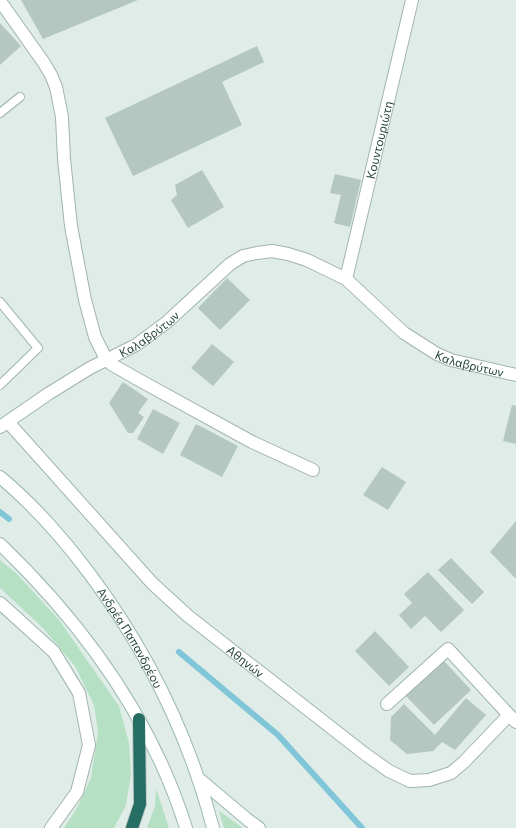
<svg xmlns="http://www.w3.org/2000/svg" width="516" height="828" font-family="Commissioner,sans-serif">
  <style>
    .green { fill: #b5e0c4 }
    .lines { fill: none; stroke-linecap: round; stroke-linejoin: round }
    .stream { stroke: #80c5d8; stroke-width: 6 }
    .building { fill: #b4c7c0 }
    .service-casing { stroke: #a1b4af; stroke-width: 10 }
    .minor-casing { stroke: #a1b4af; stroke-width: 14 }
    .secondary-casing { stroke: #9cb9b1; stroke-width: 14 }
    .motorway-casing { stroke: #c0c9c7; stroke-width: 14 }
    .service { stroke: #fff; stroke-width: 8 }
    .minor { stroke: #fff; stroke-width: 12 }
    .secondary { stroke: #fff; stroke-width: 12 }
    .motorway { stroke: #266e64; stroke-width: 12 }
    .labels { text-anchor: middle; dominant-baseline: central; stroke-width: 3.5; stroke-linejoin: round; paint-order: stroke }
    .street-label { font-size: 12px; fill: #1e3e38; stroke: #f0f8f5 }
  </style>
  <rect width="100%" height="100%" fill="#dfece7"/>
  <path class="green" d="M 0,560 L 17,574 L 59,620 L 119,706 L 129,743 L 131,775 L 126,805 L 114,828 L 64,828 L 77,808 L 91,778 L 98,732 L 94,705 L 75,666 L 43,628 L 0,588 Z
    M 156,788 L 169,828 L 147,828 L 155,806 Z
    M 219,811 L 243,828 L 224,828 Z"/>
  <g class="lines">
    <path class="stream" d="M 0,512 L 9,519
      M 179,652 L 278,735 L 362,828"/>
  </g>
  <path class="building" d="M 21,0 L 138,0 L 43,39 Z
    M 0,23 L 21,46 L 0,65 Z
    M 257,46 L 264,62 L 222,82 L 242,125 L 133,176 L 105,118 Z
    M 202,170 L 224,207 L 188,228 L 171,200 L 177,195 L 175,185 Z
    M 335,174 L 361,180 L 350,227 L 334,223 L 341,195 L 330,193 Z
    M 227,278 L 250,300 L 220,330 L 198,308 Z
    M 212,344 L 234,362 L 213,386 L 191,368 Z
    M 123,382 L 148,399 L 138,413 L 144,417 L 133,433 L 128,433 L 109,403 Z
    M 512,405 L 516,406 L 516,444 L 503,441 Z
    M 153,409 L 180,423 L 163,454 L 137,439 Z
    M 196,424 L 238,446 L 222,477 L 180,455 Z
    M 382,467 L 406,482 L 388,510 L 363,495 Z
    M 516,521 L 516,578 L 515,578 L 490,552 Z
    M 451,558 L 484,592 L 472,604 L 438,570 Z
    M 428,572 L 464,610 L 441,632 L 425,616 L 411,629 L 399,615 L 412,603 L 404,594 Z
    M 375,631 L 409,667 L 389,686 L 355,651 Z
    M 444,661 L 471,690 L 434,725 L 406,696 Z
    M 466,698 L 486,715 L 455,750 L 442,742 L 433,751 L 407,754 L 390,740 L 391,717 L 404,704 L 435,735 Z"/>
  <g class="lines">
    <defs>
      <path id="service" d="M 0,113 L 20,97
        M 0,302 L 38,348 L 0,385"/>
      <g id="minor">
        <path d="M 0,1 L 44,63 L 51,75 L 56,87 L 62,117 L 64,159 L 71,226 L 85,300 L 95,337 L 106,359 L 111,364 L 139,380 L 252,442 L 313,470"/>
        <path id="s1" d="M 346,279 L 412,0"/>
        <path id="s2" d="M 8,422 L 152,583 L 188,616 L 365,754 L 389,771 L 410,781 L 429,780 L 451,773 L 464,762 L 509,715 L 516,722"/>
        <path id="s3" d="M 0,427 L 48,394 L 90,368 L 136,345 L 167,322 L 230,264 L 243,256 L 257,253 L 272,251 L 288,254 L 307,260 L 346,279 L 404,333 L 437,354 L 451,360 L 516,375"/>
        <path d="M 0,603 L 54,652 L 79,693 L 89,745 L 77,792 L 51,828"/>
        <path d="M 387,704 L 448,649 L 509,715"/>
      </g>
      <g id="secondary">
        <path id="s4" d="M 0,477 C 35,506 62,537 89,573 C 146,649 189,736 213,828"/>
        <path d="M 0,544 C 82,623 152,719 186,828"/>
        <path d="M 198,778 L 248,820 L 259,828"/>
      </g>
      <path id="motorway" d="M 132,828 L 140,804 L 139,719"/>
    </defs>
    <use href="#service" class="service-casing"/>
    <use href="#minor" class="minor-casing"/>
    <use href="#secondary" class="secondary-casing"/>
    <use href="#motorway" class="motorway-casing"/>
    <use href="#service" class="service"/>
    <use href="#minor" class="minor"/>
    <use href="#secondary" class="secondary"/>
    <use href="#motorway" class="motorway"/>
  </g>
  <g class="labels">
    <g class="street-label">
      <text stroke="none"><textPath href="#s1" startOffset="143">Κουντουριώτη</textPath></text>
      <text stroke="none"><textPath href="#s3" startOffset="176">Καλαβρύτων</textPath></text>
      <text stroke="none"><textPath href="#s3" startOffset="560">Καλαβρύτων</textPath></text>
      <text stroke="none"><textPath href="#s4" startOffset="208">Ανδρέα Παπανδρέου</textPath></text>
      <text stroke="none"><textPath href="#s2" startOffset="338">Αθηνών</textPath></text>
    </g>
  </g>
</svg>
